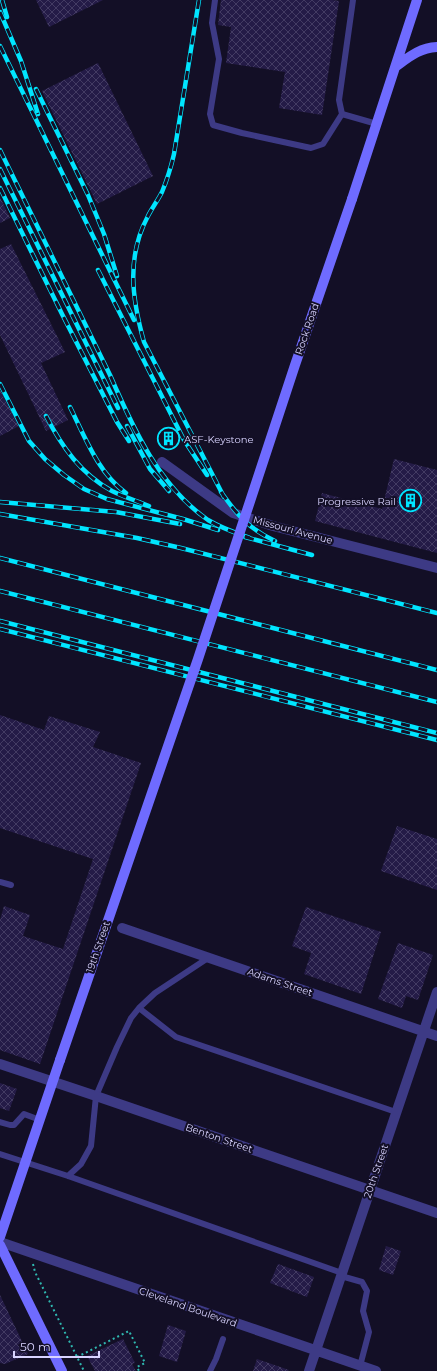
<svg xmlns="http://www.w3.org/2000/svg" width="437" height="1371" font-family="Montserrat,sans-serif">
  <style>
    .building { fill: url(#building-cross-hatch) }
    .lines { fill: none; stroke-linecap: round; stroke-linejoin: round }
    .path { stroke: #2fb8b0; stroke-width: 2; stroke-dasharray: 2 3; stroke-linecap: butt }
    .lane { stroke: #3d3a85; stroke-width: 6 }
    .street { stroke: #3d3a85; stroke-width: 10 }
    .secondary { stroke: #6f6bff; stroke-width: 10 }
    .rail-casing { stroke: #00e5ff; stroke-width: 4.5 }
    .rail { stroke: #130f26; stroke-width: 3; stroke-dasharray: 9; stroke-linecap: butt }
    .secondary-bridge { stroke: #6f6bff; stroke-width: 10 }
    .labels { text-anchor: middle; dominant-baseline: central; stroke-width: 4; stroke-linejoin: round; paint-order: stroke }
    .street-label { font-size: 10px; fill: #d9d4ff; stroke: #130f26 }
    .poi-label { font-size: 10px; fill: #d9d4ff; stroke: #130f26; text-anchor: start }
  </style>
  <defs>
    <pattern id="building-cross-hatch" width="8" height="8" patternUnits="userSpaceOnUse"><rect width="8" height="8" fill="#241b47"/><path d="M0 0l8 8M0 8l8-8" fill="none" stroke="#433b63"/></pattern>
  </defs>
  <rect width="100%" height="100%" fill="#130f26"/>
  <path class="building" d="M 36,0 L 103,0 L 49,27 Z
    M 221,0 L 332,0 L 339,1 L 322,115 L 279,108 L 285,72 L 226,63 L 231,27 L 218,25 Z
    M 98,63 L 153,176 L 97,204 L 42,91 Z
    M 0,197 L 10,218 L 0,223 Z
    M 11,244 L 65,352 L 41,363 L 68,420 L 46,431 L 0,335 L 0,249 Z
    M 0,390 L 19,426 L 0,436 Z
    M 174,430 L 179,440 L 162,448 L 157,438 Z
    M 394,459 L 437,470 L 437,553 L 315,521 L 322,493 L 382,509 Z
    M 0,715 L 44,730 L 49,716 L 100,732 L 93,747 L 141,763 L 40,1064 L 0,1050 L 0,920 L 4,906 L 30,915 L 23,936 L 63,949 L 93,859 L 0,828 Z
    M 397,826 L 437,839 L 437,890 L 381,871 Z
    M 306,907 L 381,932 L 361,994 L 304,974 L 311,953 L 292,946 Z
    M 398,943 L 433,955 L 418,1000 L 406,996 L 402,1008 L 378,999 Z
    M 0,1083 L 17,1089 L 9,1111 L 0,1108 Z
    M 386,1246 L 401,1251 L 393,1275 L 379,1270 Z
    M 278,1264 L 314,1277 L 307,1297 L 270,1283 Z
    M 0,1295 L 28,1354 L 5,1364 L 0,1363 Z
    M 168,1325 L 186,1331 L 177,1362 L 159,1356 Z
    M 123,1339 L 135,1363 L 132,1364 L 136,1371 L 95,1371 L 87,1356 Z
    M 257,1359 L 289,1370 L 288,1371 L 253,1371 Z"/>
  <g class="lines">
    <path class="path" d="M 33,1264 L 35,1272 L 84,1371
      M 77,1357 L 129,1331 L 145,1363 L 137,1367 L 139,1371"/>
    <path class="lane" d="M 215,0 L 212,23 L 219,59 L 210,114 L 213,125 L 242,133 L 311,148 L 323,144 L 342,114
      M 353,0 L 339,100 L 342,114 L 377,124
      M 0,882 L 11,885
      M 139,1008 L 176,1037 L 396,1112
      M 0,1122 L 10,1125 L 14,1125 L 24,1114 L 40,1120
      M 0,1154 L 68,1176 L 342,1273
      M 68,1176 L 81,1164 L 91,1146 L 96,1096 L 117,1047 L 131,1018 L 139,1008 L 155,993 L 208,958
      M 341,1276 L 362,1282 L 367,1291 L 363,1311 L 369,1332 L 360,1366
      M 210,1371 L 216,1359 L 223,1339"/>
    <path class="street" d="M 162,462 L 233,513 L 273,526 L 437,568
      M 122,928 L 437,1036
      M 0,1064 L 96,1096 L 437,1213
      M 0,1242 L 376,1371
      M 309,1371 L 437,992"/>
    <path class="secondary" d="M 395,67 C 409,57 419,48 437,47
      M 352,199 L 417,0
      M 0,1237 L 60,1060
      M 0,1245 L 62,1371"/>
    <defs>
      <path id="rail" d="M 2,0 L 7,17
        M 199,0 L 174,154 C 171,167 167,180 162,192 C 158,200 152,208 148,216 C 126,257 132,299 144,342 L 224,497
        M 0,12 L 21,61 L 38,114
        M 0,46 L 134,320
        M 36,89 L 88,195 L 104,234 L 117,276
        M 0,150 L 110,375 C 133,428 159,486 208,520 C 221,528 236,533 250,538
        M 0,169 L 118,408
        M 0,188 L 62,314 L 117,422 L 129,441
        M 98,270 L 184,440 L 207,475
        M 0,384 L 29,441 L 45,459 L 64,475 L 84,489 L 107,499 L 183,519 L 218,530
        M 70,407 C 85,437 98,473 126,493
        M 46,416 C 62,447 81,474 112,491 C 124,497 137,501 149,506
        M 127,426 L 150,469 L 169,491
        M 221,492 C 238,516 248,528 275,541
        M 0,502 L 116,512 L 180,524
        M 0,514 L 137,538 L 181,548 L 437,613
        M 245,537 L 312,555
        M 0,558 L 437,670
        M 0,591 L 437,702
        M 0,621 L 437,733
        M 0,629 L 437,740"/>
    </defs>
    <use href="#rail" class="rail-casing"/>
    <use href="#rail" class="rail"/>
    <path class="secondary-bridge" d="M 60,1060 L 198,659 L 295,365 L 352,199"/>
  </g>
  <defs>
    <symbol id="building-ring" viewBox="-11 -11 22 22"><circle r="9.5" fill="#130f26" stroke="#00e5ff" stroke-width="1.5"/><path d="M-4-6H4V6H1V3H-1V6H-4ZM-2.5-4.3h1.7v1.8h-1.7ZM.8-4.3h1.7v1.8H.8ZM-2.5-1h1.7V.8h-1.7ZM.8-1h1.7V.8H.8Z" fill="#00e5ff"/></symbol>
  </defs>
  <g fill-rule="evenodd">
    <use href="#building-ring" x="156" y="426" width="25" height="25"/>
    <use href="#building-ring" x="398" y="488" width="25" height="25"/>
  </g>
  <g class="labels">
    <g class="street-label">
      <text transform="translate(307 329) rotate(-71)">Rock Road</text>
      <text transform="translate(293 530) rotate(15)">Missouri Avenue</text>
      <text transform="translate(98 947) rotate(-71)">19th Street</text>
      <text transform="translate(280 982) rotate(19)">Adams Street</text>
      <text transform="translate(219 1138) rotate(19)">Benton Street</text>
      <text transform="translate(376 1171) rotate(-71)">20th Street</text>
      <text transform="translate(188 1307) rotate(19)">Cleveland Boulevard</text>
    </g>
    <g class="poi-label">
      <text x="184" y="439">ASF-Keystone</text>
      <text x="396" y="501" text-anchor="end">Progressive Rail</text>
    </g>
  </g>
  <path d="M14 1351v6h85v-6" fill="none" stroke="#d9d4ff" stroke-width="2"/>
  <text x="20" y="1351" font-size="12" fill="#d9d4ff" stroke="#130f26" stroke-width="3" paint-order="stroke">50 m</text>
</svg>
